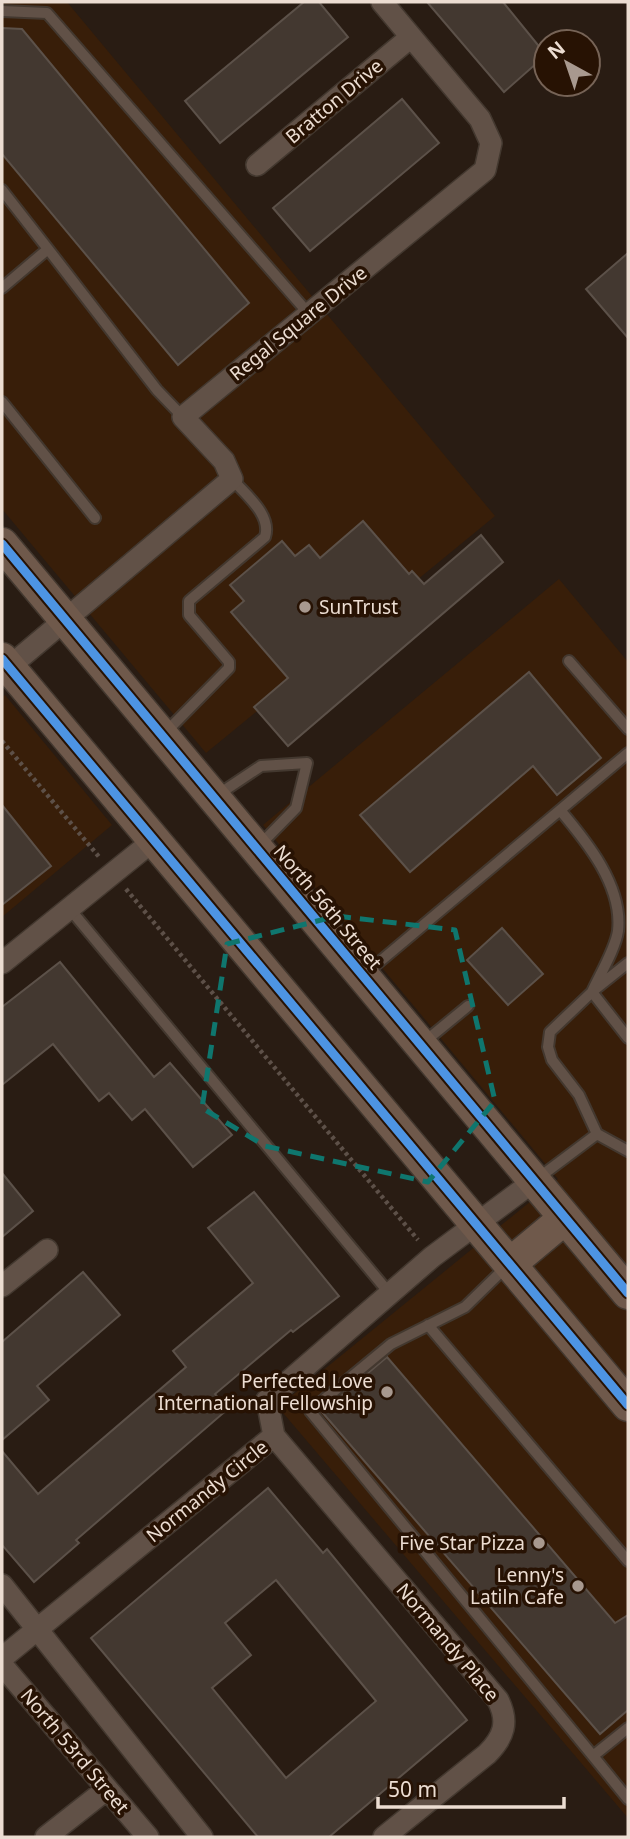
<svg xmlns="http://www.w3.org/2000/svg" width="630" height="1839" font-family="'Noto Sans',sans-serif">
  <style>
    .built { fill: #381e09 }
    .building { fill: #433830; stroke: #5c5149; stroke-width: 2; fill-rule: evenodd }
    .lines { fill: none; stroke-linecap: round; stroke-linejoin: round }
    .lane-casing { stroke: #43382f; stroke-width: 14 }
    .street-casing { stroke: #43382f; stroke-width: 24 }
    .primary-casing { stroke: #43382f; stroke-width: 35 }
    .path { stroke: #5d5048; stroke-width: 4.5; stroke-dasharray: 3.5 3.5; stroke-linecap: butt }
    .lane { stroke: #615147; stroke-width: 10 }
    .street { stroke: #615147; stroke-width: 21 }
    .primary { stroke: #6f594b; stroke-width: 32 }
    .cycleway-casing { stroke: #271203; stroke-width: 13 }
    .cycleway { stroke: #4d94e3; stroke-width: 9 }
    .marked { fill: none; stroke: #0f766e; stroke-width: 5; stroke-dasharray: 14 9; stroke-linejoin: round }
    .poi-dot { fill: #a8998f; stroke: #271203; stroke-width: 2.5 }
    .labels { text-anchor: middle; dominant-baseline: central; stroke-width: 7; stroke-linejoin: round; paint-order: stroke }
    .street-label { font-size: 19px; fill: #ecddd2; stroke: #271203 }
    .poi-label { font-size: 19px; fill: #ecddd2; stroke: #271203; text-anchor: end }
  </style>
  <rect width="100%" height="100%" fill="#291c13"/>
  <path class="built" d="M 2,2 L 67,2 L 495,516 L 206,753 L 2,509 Z
    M 559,579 L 628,662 L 628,1818 L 278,1407 L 558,1179 L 263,825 Z
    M 5,695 L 112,825 L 2,917 L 2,698 Z"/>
  <path class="building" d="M 304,2 L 319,2 L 348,37 L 220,143 L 185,101 Z
    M 427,2 L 503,2 L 546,55 L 504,92 Z
    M 2,28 L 22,29 L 249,303 L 178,365 L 2,154 Z
    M 402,99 L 439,143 L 310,251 L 273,208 Z
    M 628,253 L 628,338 L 586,289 Z
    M 363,521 L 409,574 L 412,571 L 424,584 L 481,535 L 503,562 L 288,746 L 254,707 L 288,678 L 231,612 L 244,601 L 230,585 L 282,541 L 295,556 L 309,545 L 320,558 Z
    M 529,672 L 601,758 L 557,795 L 533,766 L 410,872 L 360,815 Z
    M 2,805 L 51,866 L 2,905 Z
    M 502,928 L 543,974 L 508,1005 L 467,960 Z
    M 60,962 L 154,1077 L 170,1063 L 232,1135 L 193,1167 L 145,1109 L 132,1120 L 109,1093 L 99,1101 L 53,1044 L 2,1085 L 2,1007 Z
    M 2,1173 L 33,1211 L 2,1237 Z
    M 254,1192 L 339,1296 L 293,1332 L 291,1330 L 215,1394 L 228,1409 L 76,1540 L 79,1543 L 34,1582 L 2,1545 L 2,1451 L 38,1494 L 186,1367 L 173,1351 L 253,1283 L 208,1228 Z
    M 83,1272 L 120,1315 L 37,1386 L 49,1400 L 2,1440 L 2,1342 Z
    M 387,1357 L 615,1623 L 628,1615 L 628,1710 L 600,1734 L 322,1412 Z
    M 268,1488 L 323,1553 L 327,1549 L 467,1720 L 329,1837 L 258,1837 L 91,1638 ZM 276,1580 L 376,1701 L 286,1778 L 212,1688 L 251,1655 L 225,1623 Z"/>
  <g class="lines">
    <defs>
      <path id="lane" d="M 2,11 L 47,13 L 309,314
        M 2,190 L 48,249
        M 2,288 L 48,249 L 157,390 L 183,417
        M 2,402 L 95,518
        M 569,661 L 628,729
        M 165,733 L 229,668 L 229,662 L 189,615 L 189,601 L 265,537 C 272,515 246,495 232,479
        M 216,796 L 261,766 L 307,763 L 296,808 L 258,847
        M 560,810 C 587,842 623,886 618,931 C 615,950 600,974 592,992
        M 69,908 L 390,1294
        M 365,974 L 628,753
        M 594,990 L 628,963
        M 628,1038 L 592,992 L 550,1032 L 548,1047 L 552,1060 L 579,1095 L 597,1134 L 628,1151
        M 423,1043 L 468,1006
        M 537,1179 L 597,1134
        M 507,1266 L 465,1307 L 391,1344 L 310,1411 L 593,1756 L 628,1728
        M 428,1325 L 628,1561
        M 593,1756 L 628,1799"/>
      <path id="street" d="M 257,165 L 411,37
        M 2,673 L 232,479 L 224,461 L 183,417 L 485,170 L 491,143 L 480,119 L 382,2
        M 2,963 L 154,840
        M 2,1286 L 47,1250
        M 274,1436 L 498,1700 C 509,1722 504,1737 487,1754 L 384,1837
        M 2,1585 L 202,1837
        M 2,1658 L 274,1436 L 267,1400 L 432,1257 L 534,1181
        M 2,1665 L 148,1837
        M 46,1837 L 107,1789"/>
      <path id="primary" d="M 2,544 L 628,1293
        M 2,659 L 628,1405
        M 510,1264 L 565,1218"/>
    </defs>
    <use href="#lane" class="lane-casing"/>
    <use href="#street" class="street-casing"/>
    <use href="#primary" class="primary-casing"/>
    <path class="path" d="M 2,741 L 100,858
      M 126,889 L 418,1240"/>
    <use href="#lane" class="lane"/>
    <use href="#street" class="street"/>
    <use href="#primary" class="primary"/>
    <defs>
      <path id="cycleway" d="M 2,544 L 628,1293
        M 2,659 L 628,1405"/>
    </defs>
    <use href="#cycleway" class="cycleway-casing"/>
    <use href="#cycleway" class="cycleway"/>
  </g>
  <path class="marked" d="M 337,916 L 455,930 L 495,1101 L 428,1182 L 265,1146 L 202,1108 L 227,944 Z"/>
  <g class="poi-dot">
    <circle cx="305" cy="607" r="7"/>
    <circle cx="387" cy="1392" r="7"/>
    <circle cx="539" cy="1543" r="7"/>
    <circle cx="578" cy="1586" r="7"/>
  </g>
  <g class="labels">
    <g class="street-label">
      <text transform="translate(334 101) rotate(-40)">Bratton Drive</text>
      <text transform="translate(298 323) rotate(-39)">Regal Square Drive</text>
      <text transform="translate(328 907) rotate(50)">North 56th Street</text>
      <text transform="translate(207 1491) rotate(-39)">Normandy Circle</text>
      <text transform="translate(448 1642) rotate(50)">Normandy Place</text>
      <text transform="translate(75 1751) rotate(50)">North 53rd Street</text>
    </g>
    <g class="poi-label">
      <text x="319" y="607" text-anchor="start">SunTrust</text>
      <text x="373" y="1381">Perfected Love<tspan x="373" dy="22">International Fellowship</tspan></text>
      <text x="525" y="1543">Five Star Pizza</text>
      <text x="564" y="1575">Lenny's<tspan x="564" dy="22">Latiln Cafe</tspan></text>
    </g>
  </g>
  <rect width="630" height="1839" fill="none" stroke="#ecddd2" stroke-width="7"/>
  <g transform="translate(567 63) rotate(320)"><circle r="33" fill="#271203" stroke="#766356" stroke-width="2"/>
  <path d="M0-5L12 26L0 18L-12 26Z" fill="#a8998f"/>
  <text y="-10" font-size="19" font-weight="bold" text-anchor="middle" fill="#ecddd2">N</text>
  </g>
  <path d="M378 1797v10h186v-10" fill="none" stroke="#ecddd2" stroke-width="3.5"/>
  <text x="388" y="1797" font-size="21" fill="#ecddd2" stroke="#271203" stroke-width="5" paint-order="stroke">50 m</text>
</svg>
